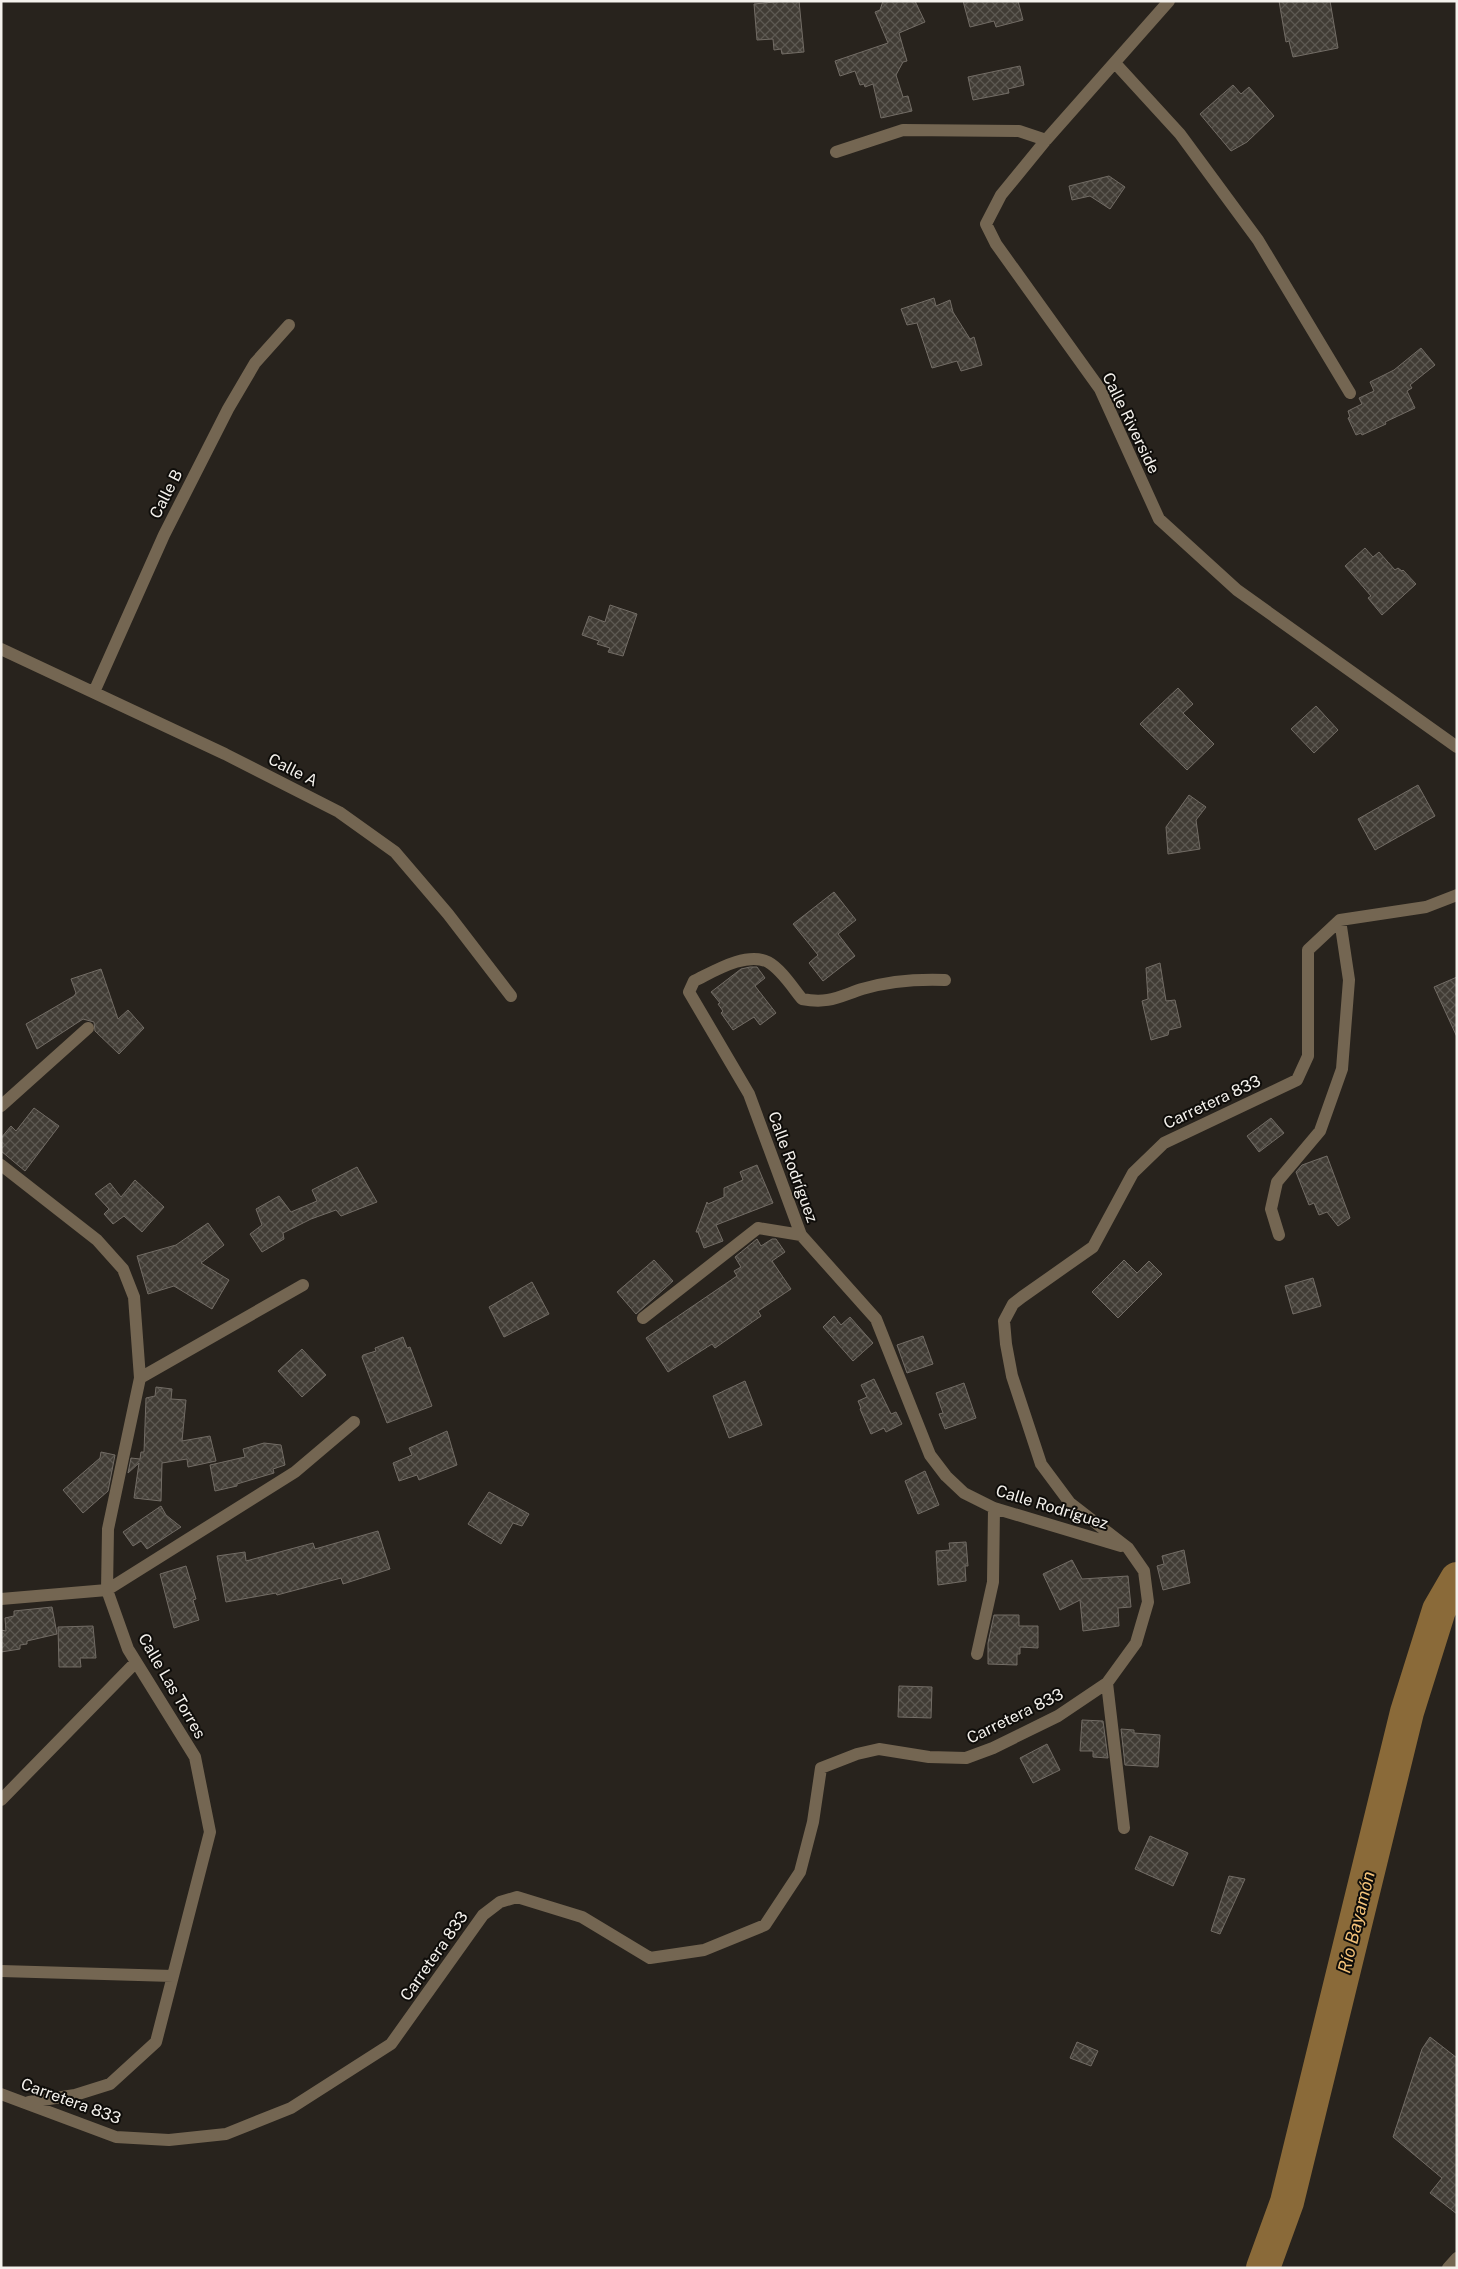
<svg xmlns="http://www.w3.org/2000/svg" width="1458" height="2269" font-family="'Public Sans',sans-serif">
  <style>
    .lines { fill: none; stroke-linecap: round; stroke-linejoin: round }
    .river { stroke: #8a6a39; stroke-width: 34 }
    .building { fill: url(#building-cross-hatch); stroke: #726c65 }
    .minor { stroke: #746652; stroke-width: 12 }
    .labels { text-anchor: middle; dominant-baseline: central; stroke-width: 4; stroke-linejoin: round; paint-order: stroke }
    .street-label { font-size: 16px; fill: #f4f1ec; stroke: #0f0d0a }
    .water-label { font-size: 18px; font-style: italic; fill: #f4c279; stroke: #0f0d0a }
  </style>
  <defs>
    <pattern id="building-cross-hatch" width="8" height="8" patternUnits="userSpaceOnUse" patternTransform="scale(1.25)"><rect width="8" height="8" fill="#413c35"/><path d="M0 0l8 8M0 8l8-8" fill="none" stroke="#5d5952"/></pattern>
  </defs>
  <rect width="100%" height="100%" fill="#28231d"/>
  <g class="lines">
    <path class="river" d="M 1263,2268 L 1287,2202 L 1407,1712 L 1439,1610 L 1457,1579"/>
  </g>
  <path class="building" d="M 784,1 L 799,1 L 804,52 L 782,54 L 781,49 L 774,50 L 773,39 L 757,40 L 754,4 Z
    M 883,1 L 915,1 L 925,22 L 899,33 L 907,61 L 903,62 L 896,75 L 903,97 L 908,96 L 912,111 L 881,118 L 873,84 L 865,87 L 864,84 L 860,85 L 855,71 L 840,76 L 835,61 L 888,43 L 875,12 L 880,10 Z
    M 963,1 L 1018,1 L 1023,20 L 996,27 L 994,21 L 970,27 Z
    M 1279,1 L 1330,1 L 1338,48 L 1293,57 L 1289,41 L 1286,42 Z
    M 1020,66 L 1024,85 L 1008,89 L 1009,93 L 973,100 L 968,77 Z
    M 1233,85 L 1241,94 L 1249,87 L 1274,116 L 1247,142 L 1231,151 L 1200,114 Z
    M 1109,176 L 1125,187 L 1110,209 L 1090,196 L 1072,200 L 1069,186 Z
    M 934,298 L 936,306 L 950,300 L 953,312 L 970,339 L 974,337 L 982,365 L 961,371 L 957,361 L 932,368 L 917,323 L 907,325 L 901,309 Z
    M 1421,348 L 1435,365 L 1410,385 L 1412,388 L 1407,391 L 1415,408 L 1385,422 L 1386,424 L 1362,435 L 1361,433 L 1356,435 L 1348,418 L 1350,417 L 1348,411 L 1362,404 L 1359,398 L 1374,391 L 1370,382 L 1394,370 Z
    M 1365,548 L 1373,557 L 1379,552 L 1395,570 L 1398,568 L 1402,571 L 1403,570 L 1416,584 L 1382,615 L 1368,598 L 1371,596 L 1345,566 Z
    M 610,605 L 637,614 L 623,656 L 608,652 L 610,648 L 597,644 L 599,641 L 582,635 L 589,616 L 605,622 Z
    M 1178,688 L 1193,704 L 1183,713 L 1214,744 L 1187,770 L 1140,724 Z
    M 1316,706 L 1338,730 L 1314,753 L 1291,729 Z
    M 1418,785 L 1435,816 L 1375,850 L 1358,819 Z
    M 1189,795 L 1206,807 L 1196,820 L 1200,849 L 1168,854 L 1166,827 Z
    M 834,892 L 856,920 L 838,934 L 855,956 L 823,981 L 809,963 L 818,955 L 793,924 Z
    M 1160,963 L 1166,1001 L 1175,1000 L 1181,1027 L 1169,1030 L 1168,1035 L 1151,1040 L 1142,1001 L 1148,999 L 1146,968 Z
    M 750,967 L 757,967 L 765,978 L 755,986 L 776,1013 L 760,1025 L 754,1017 L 733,1030 L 721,1013 L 723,1011 L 718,1004 L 720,1003 L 711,992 L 741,969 Z
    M 101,969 L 118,1019 L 128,1010 L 144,1028 L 119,1054 L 95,1031 L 94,1022 L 83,1019 L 37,1049 L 26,1024 L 74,996 L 76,993 L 71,979 Z
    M 1457,977 L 1457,1037 L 1434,987 Z
    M 34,1108 L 59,1126 L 25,1171 L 1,1151 L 1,1138 L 11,1126 L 16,1131 Z
    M 1271,1118 L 1284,1133 L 1259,1152 L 1247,1136 Z
    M 1327,1156 L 1350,1218 L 1338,1226 L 1327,1212 L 1319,1215 L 1314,1203 L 1309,1205 L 1296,1172 L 1302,1165 Z
    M 757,1165 L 773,1203 L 716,1225 L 723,1241 L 704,1248 L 698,1232 L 696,1232 L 707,1202 L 708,1204 L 724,1197 L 724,1188 L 743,1180 L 740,1172 Z
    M 357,1167 L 377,1202 L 341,1216 L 336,1210 L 311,1219 L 283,1233 L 284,1239 L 262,1252 L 250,1234 L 262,1225 L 256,1209 L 279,1196 L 291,1212 L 317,1201 L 312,1190 Z
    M 135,1180 L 164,1207 L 142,1232 L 124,1216 L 113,1224 L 104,1214 L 109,1209 L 95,1194 L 110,1183 L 121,1197 Z
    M 208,1223 L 224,1245 L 201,1263 L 229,1280 L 212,1309 L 174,1286 L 148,1294 L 137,1256 L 176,1245 Z
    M 757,1239 L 761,1246 L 772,1239 L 776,1239 L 785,1252 L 772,1261 L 791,1289 L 758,1311 L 761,1316 L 715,1348 L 712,1344 L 668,1372 L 646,1338 L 737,1276 L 734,1271 L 741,1267 L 735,1257 Z
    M 654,1260 L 673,1281 L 636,1314 L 617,1292 Z
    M 1124,1260 L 1137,1273 L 1149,1261 L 1162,1274 L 1118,1318 L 1092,1292 Z
    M 1313,1278 L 1321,1306 L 1293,1314 L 1285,1286 Z
    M 532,1282 L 549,1314 L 504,1337 L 489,1307 Z
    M 834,1316 L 841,1325 L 850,1317 L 873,1343 L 853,1361 L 823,1327 Z
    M 923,1336 L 933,1364 L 907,1373 L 897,1345 Z
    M 403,1337 L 407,1348 L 410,1347 L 432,1406 L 387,1423 L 362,1357 L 363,1355 L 376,1351 L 375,1348 Z
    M 302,1349 L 326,1375 L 302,1397 L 278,1371 Z
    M 874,1379 L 891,1414 L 896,1412 L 902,1424 L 886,1432 L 884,1428 L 871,1434 L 860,1409 L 861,1408 L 858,1401 L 867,1397 L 861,1385 Z
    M 745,1381 L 762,1425 L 729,1438 L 713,1396 Z
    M 964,1383 L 976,1418 L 945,1429 L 939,1414 L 943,1413 L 936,1393 Z
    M 156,1387 L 172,1389 L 171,1399 L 186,1400 L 182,1441 L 210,1436 L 216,1461 L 188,1467 L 187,1459 L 162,1463 L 161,1501 L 134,1498 L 139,1463 L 128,1473 L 131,1458 L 140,1459 L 141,1452 L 144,1452 L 146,1398 L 155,1396 Z
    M 447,1431 L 457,1465 L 419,1480 L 417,1475 L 399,1481 L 393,1463 L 412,1455 L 409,1448 Z
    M 264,1443 L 281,1445 L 285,1465 L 273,1469 L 274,1473 L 237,1484 L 237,1486 L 215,1491 L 210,1465 L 245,1457 L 243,1449 Z
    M 101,1452 L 115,1455 L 108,1491 L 83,1513 L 63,1490 L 100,1458 Z
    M 925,1471 L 939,1505 L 918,1514 L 905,1481 Z
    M 489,1492 L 529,1514 L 522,1526 L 513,1523 L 501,1544 L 468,1524 Z
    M 161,1506 L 166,1515 L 181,1527 L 147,1549 L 141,1541 L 133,1546 L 123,1532 Z
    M 378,1531 L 390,1569 L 343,1584 L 341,1578 L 277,1595 L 276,1593 L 226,1602 L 217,1556 L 245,1552 L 246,1561 L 313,1543 L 315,1549 Z
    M 966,1542 L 968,1566 L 965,1566 L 966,1581 L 938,1585 L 936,1551 L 950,1550 L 949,1543 Z
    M 1184,1550 L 1190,1583 L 1163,1590 L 1157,1566 L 1164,1564 L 1162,1556 Z
    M 1072,1560 L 1082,1579 L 1128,1576 L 1131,1607 L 1118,1608 L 1119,1626 L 1083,1631 L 1080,1600 L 1060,1610 L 1043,1574 Z
    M 186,1566 L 196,1599 L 193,1600 L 199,1620 L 174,1628 L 160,1574 Z
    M 52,1607 L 57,1634 L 27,1641 L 27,1644 L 20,1645 L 20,1649 L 1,1652 L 1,1630 L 6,1631 L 5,1618 L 14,1616 L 14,1611 Z
    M 994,1615 L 1019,1615 L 1019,1626 L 1038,1626 L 1038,1648 L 1020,1647 L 1020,1654 L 1017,1654 L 1017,1665 L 988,1664 L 988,1643 Z
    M 93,1626 L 96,1658 L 80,1658 L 81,1667 L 59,1667 L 58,1627 Z
    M 899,1686 L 932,1687 L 931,1718 L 898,1717 Z
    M 1082,1720 L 1103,1721 L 1108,1758 L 1093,1757 L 1093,1751 L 1080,1751 Z
    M 1121,1729 L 1134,1730 L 1134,1733 L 1160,1735 L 1158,1767 L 1125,1765 Z
    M 1047,1744 L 1060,1770 L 1033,1783 L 1020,1758 Z
    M 1150,1836 L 1188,1853 L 1173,1886 L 1135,1869 Z
    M 1229,1876 L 1245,1879 L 1220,1934 L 1211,1931 Z
    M 1430,2037 L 1457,2058 L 1457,2214 L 1430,2193 L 1442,2178 L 1393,2137 L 1422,2049 Z
    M 1077,2042 L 1098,2051 L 1091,2066 L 1070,2058 Z"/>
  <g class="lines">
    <path class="minor" d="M 1169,1 L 1046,140 L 1001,195 L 986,224 L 996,244 L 1100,389 L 1159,519 L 1237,590 L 1457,747
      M 1115,63 L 1180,134 L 1258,240 L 1350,393
      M 836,152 L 903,130 L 1019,131 L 1046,140
      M 1,649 L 225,754 L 339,812 L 395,852 L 448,914 L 511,996
      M 94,692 L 164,535 L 228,409 L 255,363 L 289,325
      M 945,980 C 917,979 889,981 862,989 C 838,997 828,1004 802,999 C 793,988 781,969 768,962 C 746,951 713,972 694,981 L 689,992 L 749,1094 L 801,1235 L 876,1319 L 930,1455 L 946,1476 L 964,1493 L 994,1508 L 1121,1546
      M 1,1106 L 88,1028
      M 1,1165 L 97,1240 L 123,1269 L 134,1297 L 140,1378 L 108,1529 L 107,1590 L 128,1649 L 195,1757 L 210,1832 L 156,2042 L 110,2084 L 75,2095 L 29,2102
      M 1279,1235 L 1271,1209 L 1277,1182 L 1320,1131 L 1342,1069 L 1349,980 L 1340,920
      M 643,1318 L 758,1228 L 801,1235
      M 140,1378 L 303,1285
      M 1,1599 L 107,1590 L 295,1472 L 354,1422
      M 977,1654 L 993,1582 L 994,1508
      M 1107,1683 L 1124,1828
      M 1,1800 L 136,1662
      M 1,1971 L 173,1976
      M 1,2094 L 116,2137 L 169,2140 L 226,2134 L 291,2108 L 391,2044 L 483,1915 L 500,1902 L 517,1897 L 582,1917 L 650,1958 L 704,1950 L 765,1925 L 800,1872 L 813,1822 L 821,1768 L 857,1754 L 879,1749 L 929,1757 L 966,1758 L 993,1748 L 1058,1716 L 1107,1683 L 1136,1643 L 1148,1602 L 1144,1571 L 1128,1548 L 1070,1503 L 1041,1464 L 1012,1376 L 1006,1344 L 1004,1321 L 1013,1304 L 1022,1297 L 1093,1247 L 1133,1173 L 1164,1143 L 1297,1080 L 1308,1056 L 1308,950 L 1340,920 L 1426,907 L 1457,895
      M 1448,2268 L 1457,2258"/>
  </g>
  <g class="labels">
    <g class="street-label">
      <text transform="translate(1131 423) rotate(64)">Calle Riverside</text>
      <text transform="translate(166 494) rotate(-63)">Calle B</text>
      <text transform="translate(293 770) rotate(27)">Calle A</text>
      <text transform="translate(1212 1102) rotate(-25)">Carretera 833</text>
      <text transform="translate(793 1167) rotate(70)">Calle Rodríguez</text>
      <text transform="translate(1052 1507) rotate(17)">Calle Rodríguez</text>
      <text transform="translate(172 1686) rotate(60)">Calle Las Torres</text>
      <text transform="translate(1015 1716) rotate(-26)">Carretera 833</text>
      <text transform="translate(434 1956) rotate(-55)">Carretera 833</text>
      <text transform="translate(71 2101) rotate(20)">Carretera 833</text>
    </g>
    <g class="water-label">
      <text transform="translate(1356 1922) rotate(-76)">Río Bayamón</text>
    </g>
  </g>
  <rect width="1458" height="2269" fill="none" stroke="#f4f1ec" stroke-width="5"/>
</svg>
